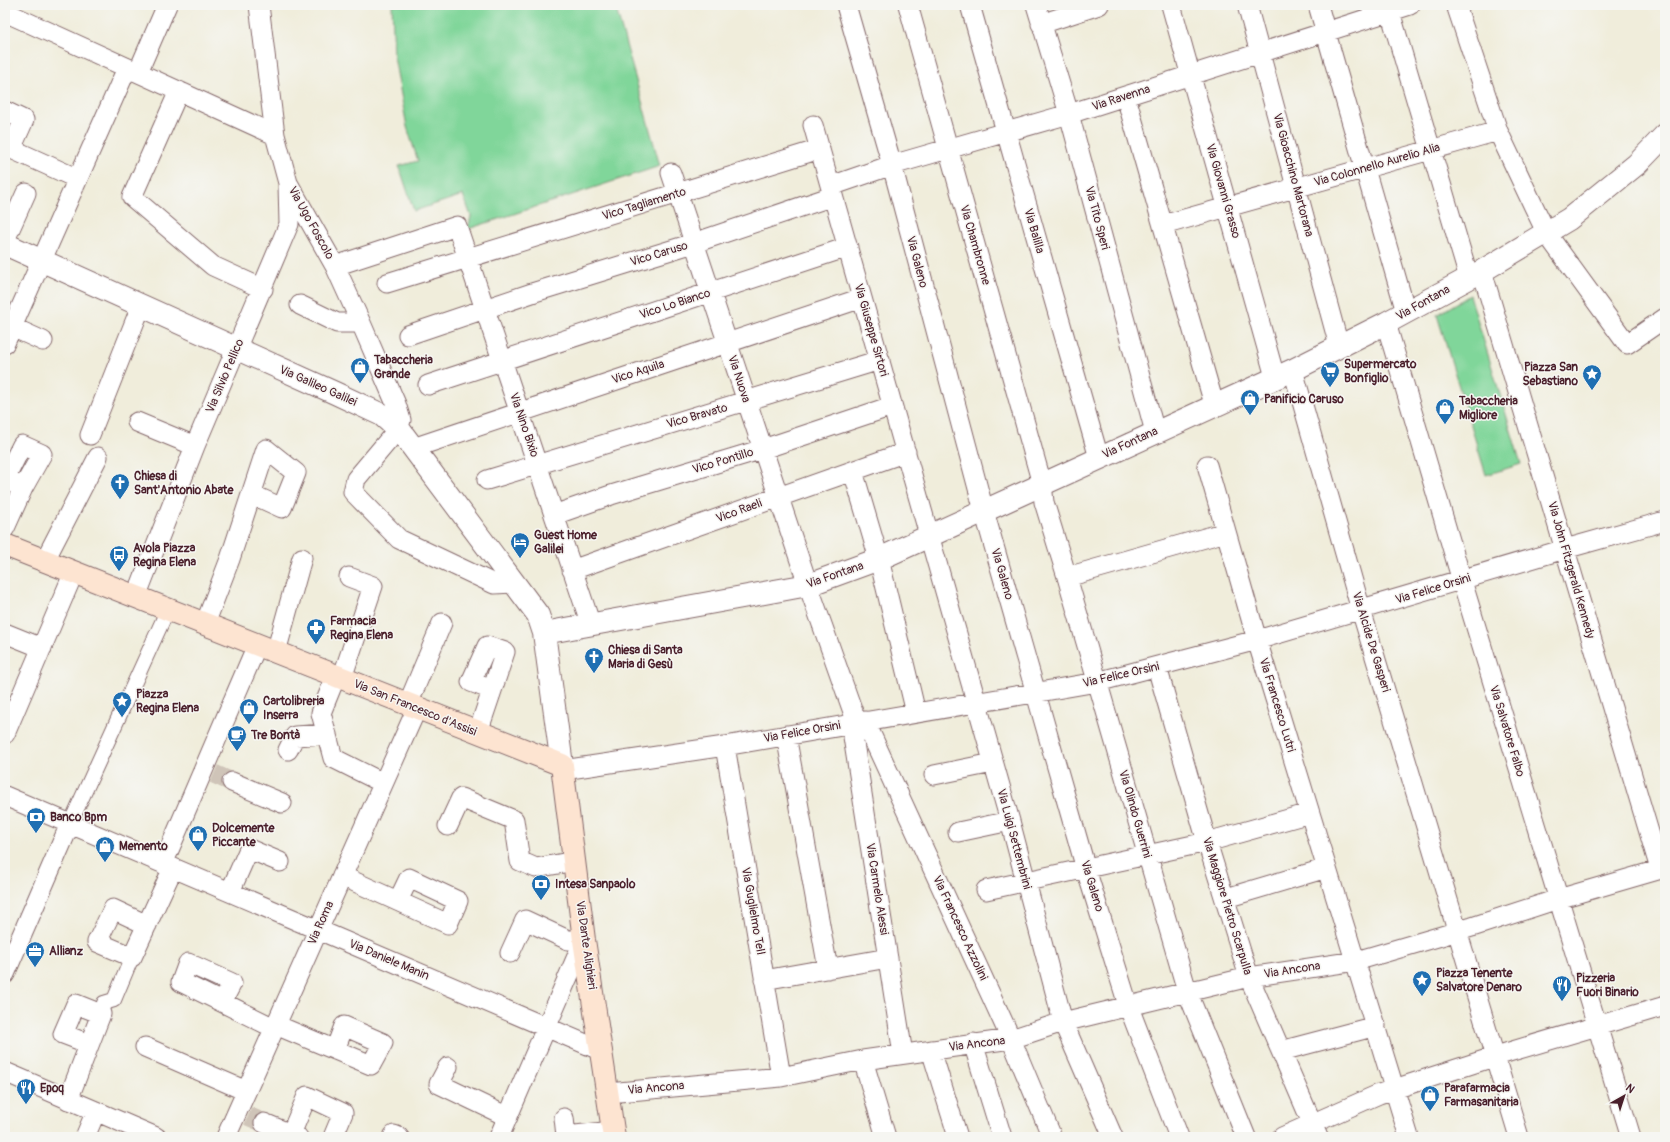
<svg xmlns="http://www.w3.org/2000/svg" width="1670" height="1142" font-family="Pangolin,sans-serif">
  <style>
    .green { fill: #80d69a; stroke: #657a62 }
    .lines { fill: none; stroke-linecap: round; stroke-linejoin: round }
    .minor-tunnel { stroke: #cfc4b8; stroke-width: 19; stroke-dasharray: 19 10; stroke-linecap: butt }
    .pedestrian-casing { stroke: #846769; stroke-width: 16 }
    .minor-casing { stroke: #846769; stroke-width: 21 }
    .tertiary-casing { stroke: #846769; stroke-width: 24 }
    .secondary-casing { stroke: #846769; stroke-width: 24 }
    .pedestrian { stroke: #fff; stroke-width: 14 }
    .minor { stroke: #fff; stroke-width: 19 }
    .tertiary { stroke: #fff; stroke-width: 22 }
    .secondary { stroke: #fde4d1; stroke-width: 22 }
    .labels { text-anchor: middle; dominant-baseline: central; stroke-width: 3; stroke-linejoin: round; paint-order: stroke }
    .street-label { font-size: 12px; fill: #4a1f2b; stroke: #f6f6f2 }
    .poi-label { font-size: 12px; font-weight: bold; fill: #4a1f2b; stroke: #f6f6f2; text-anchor: start }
  </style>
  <rect width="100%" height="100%" fill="#f6f6f2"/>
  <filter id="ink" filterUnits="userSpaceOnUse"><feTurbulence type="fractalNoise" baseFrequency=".025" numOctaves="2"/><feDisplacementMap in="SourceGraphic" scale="8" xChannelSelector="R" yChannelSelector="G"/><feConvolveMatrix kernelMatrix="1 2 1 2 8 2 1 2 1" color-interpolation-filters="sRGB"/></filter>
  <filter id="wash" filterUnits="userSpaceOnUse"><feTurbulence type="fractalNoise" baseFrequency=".012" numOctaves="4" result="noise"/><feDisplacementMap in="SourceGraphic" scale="16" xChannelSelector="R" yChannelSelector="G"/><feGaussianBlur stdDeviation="0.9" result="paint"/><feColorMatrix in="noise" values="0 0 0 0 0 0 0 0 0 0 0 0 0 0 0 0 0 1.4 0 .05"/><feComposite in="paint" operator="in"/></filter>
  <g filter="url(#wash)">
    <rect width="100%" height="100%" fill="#f0eddb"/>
    <path class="green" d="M 392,5 L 615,5 L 660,166 L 468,229 L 471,216 L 463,195 L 414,211 L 399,166 L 418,161 L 407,127 L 394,57 Z
      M 1470,295 L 1521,464 L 1486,475 L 1437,315 Z"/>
  </g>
  <g filter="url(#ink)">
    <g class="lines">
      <path class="minor-tunnel" d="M 214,774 L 232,782
        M 248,1116 L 264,1123"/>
      <defs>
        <path id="pedestrian" d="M 70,824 L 168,609
          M 101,1014 L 104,1003 L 114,1000 L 132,957"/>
        <path id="minor" d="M 259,5 L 275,135 L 288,183 L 335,266 L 361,323 L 396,404 L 401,420 L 398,429 L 356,479 L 353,492 L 399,539 L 494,584 L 514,583
          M 846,5 L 892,165 L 984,511 L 1086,869 L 1128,1005 L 1179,1137
          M 908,5 L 1042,484 L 1044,502 L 1067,577 L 1187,991 L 1246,1137
          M 970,5 L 1099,458
          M 1036,5 L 1069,114 L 1155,432
          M 1171,5 L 1275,377
          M 1247,5 L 1339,346
          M 1318,5 L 1406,312
          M 1388,5 L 1469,278
          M 1456,5 L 1498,131 L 1534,207 L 1547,234 L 1627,344 L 1665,318
          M 5,12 L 275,135
          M 1041,24 L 1099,5
          M 138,72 L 167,5
          M 179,91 L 132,197 L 213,266 L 263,289
          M 1126,97 L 1214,404
          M 5,111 L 24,120 L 11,149
          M 813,125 L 1010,821 L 1063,1022 L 1113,1137
          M 5,146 L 78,179
          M 671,173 L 808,585 L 857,723
          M 831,186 L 892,165 L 1069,114 L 1410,5
          M 1163,225 L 1498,131
          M 5,240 L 26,193
          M 335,266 L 457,226 L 591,625
          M 1482,271 L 1660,869
          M 387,283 L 820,149
          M 300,305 L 337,323 L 361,323
          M 1386,323 L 1462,581 L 1631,1137
          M 12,327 L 43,341
          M 408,335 L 535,292 L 694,243 L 833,196
          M 5,343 L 127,68
          M 1293,370 L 1361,610 L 1519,1137
          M 428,385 L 848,247
          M 137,422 L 195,446
          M 90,435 L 141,306
          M 413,448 L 862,298
          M 1207,465 L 1257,640 L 1409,1137
          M 853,471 L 879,559 L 916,713
          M 487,480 L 880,360
          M 554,515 L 611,495 L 763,449 L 892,406
          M 5,528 L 23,488 L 42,454 L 22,445 L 5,479 L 23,488
          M 45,560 L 98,457
          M 572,570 L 906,452
          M 1067,577 L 1226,532
          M 136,597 L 195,446 L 289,224 L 288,184
          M 205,624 L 230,559 L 266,449 L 296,473 L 282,508 L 251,494
          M 5,633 L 42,648
          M 276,652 L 302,558
          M 1157,667 L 1207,842 L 1249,977 L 1318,1137
          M 336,676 L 321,713 L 333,758 L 383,783
          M 342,678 L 373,586 L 349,577
          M 408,704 L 442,623
          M 865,721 L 1011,1039 L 1052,1137
          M 851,724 L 903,1054
          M 478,732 L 505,652 L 487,646 L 471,682 L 492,690
          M 5,734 L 74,572
          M 786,735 L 828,969
          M 725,746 L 781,1077
          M 288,750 L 295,736 L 327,734
          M 563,770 L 725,746 L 1097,682 L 1257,640 L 1565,549 L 1665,521
          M 934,775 L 993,763
          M 232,782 L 282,803
          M 5,796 L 602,1051
          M 448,826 L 461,798 L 514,820 L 520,861 L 536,868 L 575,861
          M 958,832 L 1010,821
          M 163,864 L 257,645
          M 342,876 L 448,924 L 458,901 L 409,878 L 398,901
          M 986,890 L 1207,842 L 1310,813
          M 230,892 L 249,849 L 280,862
          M 1226,898 L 1327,868
          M 147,925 L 113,909 L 97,942 L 132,957 L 173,868
          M 5,974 L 70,824
          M 764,980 L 888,958
          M 222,1002 L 232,983 L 188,963 L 181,982 L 274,1028
          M 276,1025 L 371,1065 L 383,1043 L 344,1026 L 335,1050
          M 973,1043 L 1002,1137
          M 145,1047 L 246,1091
          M 931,1050 L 958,1137
          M 1281,1051 L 1376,1026
          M 863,1060 L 886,1137
          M 448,1067 L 439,1084 L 508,1117
          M 5,1072 L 156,1137
          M 608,1093 L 781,1077 L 863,1060 L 1011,1039 L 1063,1022 L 1249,977 L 1356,961 L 1472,927 L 1558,899 L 1665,868
          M 68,1100 L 101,1014 L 76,1004 L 63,1034 L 89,1044
          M 564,1118 L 566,1136 L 613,1131
          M 264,1123 L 298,1137
          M 291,1134 L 307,1096 L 343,1113 L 333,1137
          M 85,1137 L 96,1111
          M 226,1137 L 417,708
          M 393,1137 L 394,1135 L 399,1137
          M 499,1137 L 584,940 L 568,940 L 525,920 L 510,953
          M 1282,1137 L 1379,1094 L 1509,1052 L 1665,1006"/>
        <path id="tertiary" d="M 5,244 L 335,393 L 382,415 L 402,433 L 538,615 L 544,633 L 562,765
          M 544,633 L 808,585 L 879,559 L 1293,370 L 1386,323 L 1482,271 L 1569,219 L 1637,164 L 1665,135"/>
        <path id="secondary" d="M 5,545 L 562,765 L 584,940 L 614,1137"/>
      </defs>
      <use href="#pedestrian" class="pedestrian-casing"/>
      <use href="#minor" class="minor-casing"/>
      <use href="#tertiary" class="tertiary-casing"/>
      <use href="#secondary" class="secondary-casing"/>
      <use href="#pedestrian" class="pedestrian"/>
      <use href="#minor" class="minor"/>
      <use href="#tertiary" class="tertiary"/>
      <use href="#secondary" class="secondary"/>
    </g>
  </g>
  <defs>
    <symbol id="shop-pin" viewBox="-11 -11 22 30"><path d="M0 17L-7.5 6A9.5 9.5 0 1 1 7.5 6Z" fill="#1f6fb2" stroke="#f6f6f2"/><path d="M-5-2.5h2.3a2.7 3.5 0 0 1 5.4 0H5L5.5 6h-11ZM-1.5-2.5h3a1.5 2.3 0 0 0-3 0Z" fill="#fff"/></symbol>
    <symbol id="supermarket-pin" viewBox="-11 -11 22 30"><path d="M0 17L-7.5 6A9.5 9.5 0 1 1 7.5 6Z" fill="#1f6fb2" stroke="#f6f6f2"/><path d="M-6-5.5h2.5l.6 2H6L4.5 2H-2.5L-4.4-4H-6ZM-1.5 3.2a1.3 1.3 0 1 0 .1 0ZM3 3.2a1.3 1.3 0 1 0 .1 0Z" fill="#fff"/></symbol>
    <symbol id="sight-pin" viewBox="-11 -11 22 30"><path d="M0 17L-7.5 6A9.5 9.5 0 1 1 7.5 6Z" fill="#1f6fb2" stroke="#f6f6f2"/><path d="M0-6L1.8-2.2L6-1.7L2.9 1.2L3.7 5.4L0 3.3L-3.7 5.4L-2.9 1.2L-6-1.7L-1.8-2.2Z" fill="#fff"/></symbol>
    <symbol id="church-pin" viewBox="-11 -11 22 30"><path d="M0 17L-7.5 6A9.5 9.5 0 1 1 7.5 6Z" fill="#1f6fb2" stroke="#f6f6f2"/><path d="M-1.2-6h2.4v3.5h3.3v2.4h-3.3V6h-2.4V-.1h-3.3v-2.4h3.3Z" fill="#fff"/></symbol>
    <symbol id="hotel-pin" viewBox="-11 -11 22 30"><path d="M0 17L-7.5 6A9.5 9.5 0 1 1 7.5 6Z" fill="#1f6fb2" stroke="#f6f6f2"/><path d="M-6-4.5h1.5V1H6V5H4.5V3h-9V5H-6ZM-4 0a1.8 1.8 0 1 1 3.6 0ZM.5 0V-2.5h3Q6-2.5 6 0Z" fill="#fff"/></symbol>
    <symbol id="bus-pin" viewBox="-11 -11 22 30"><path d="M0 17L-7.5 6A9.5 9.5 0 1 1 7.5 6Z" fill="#1f6fb2" stroke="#f6f6f2"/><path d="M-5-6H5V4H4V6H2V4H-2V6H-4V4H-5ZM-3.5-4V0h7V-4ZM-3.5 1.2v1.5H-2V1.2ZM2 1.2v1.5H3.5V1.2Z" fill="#fff"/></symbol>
    <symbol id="pharmacy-pin" viewBox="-11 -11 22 30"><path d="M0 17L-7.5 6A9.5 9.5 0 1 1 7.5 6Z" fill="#1f6fb2" stroke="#f6f6f2"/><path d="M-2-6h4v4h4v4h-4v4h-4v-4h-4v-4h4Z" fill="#fff"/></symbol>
    <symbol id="cafe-pin" viewBox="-11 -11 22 30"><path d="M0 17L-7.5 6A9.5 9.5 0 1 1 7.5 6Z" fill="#1f6fb2" stroke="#f6f6f2"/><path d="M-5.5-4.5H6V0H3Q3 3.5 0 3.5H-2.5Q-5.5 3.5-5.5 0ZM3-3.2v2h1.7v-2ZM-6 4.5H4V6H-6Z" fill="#fff"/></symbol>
    <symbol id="bank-pin" viewBox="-11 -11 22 30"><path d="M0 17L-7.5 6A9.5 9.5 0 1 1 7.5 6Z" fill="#1f6fb2" stroke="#f6f6f2"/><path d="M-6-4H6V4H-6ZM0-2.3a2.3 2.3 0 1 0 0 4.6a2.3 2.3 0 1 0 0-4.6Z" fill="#fff"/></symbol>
    <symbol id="office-pin" viewBox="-11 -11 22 30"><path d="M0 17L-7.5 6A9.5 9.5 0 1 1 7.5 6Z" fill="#1f6fb2" stroke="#f6f6f2"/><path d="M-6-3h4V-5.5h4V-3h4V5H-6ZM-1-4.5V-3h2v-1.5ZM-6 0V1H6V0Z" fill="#fff"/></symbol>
    <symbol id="restaurant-pin" viewBox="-11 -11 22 30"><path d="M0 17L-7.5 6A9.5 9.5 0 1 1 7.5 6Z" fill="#1f6fb2" stroke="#f6f6f2"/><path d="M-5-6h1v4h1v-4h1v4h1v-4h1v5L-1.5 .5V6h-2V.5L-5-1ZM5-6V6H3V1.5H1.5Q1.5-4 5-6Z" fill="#fff"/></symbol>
  </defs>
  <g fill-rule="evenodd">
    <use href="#shop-pin" x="349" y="356" width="22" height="30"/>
    <use href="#supermarket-pin" x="1319" y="360" width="22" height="30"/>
    <use href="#sight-pin" x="1581" y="363" width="22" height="30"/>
    <use href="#shop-pin" x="1239" y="388" width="22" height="30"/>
    <use href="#shop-pin" x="1434" y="397" width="22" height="30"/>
    <use href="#church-pin" x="109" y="472" width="22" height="30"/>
    <use href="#hotel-pin" x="509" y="531" width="22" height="30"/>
    <use href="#bus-pin" x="108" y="544" width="22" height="30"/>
    <use href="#pharmacy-pin" x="305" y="617" width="22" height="30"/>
    <use href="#church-pin" x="583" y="646" width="22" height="30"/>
    <use href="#sight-pin" x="111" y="690" width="22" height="30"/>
    <use href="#shop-pin" x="238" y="697" width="22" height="30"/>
    <use href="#cafe-pin" x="226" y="724" width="22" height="30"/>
    <use href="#bank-pin" x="25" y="806" width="22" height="30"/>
    <use href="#shop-pin" x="187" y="824" width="22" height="30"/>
    <use href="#shop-pin" x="94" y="835" width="22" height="30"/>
    <use href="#bank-pin" x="530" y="873" width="22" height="30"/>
    <use href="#office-pin" x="24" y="940" width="22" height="30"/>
    <use href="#sight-pin" x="1411" y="969" width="22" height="30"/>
    <use href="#restaurant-pin" x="1551" y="974" width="22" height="30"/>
    <use href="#restaurant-pin" x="15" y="1077" width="22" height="30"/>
    <use href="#shop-pin" x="1419" y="1084" width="22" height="30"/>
  </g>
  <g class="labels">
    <g class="street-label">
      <text transform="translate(1121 98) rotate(-18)">Via Ravenna</text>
      <text transform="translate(1377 165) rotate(-16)">Via Colonnello Aurelio Alia</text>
      <text transform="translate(1293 175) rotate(75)">Via Gioacchino Martorana</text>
      <text transform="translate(1223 191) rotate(74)">Via Giovanni Grasso</text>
      <text transform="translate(644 204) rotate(-17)">Vico Tagliamento</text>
      <text transform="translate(1097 218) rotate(75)">Via Tito Speri</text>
      <text transform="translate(311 223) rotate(61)">Via Ugo Foscolo</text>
      <text transform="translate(1034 231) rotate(74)">Via Balilla</text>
      <text transform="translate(975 245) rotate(74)">Via Chambronne</text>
      <text transform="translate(659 254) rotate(-17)">Vico Caruso</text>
      <text transform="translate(917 262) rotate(75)">Via Galeno</text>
      <text transform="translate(1423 303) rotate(-29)">Via Fontana</text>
      <text transform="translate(675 304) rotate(-18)">Vico Lo Bianco</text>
      <text transform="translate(871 330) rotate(74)">Via Giuseppe Sirtori</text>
      <text transform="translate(638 372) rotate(-18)">Vico Aquila</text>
      <text transform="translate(225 376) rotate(-67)">Via Silvio Pellico</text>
      <text transform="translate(739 379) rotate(72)">Via Nuova</text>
      <text transform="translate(318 386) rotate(24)">Via Galileo Galilei</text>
      <text transform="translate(697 416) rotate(-16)">Vico Bravato</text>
      <text transform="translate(524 425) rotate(71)">Via Nino Bixio</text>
      <text transform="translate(1130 443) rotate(-25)">Via Fontana</text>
      <text transform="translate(723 461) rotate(-17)">Vico Pontillo</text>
      <text transform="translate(739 511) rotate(-20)">Vico Raeli</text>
      <text transform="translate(1571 570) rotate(74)">Via John Fitzgerald Kennedy</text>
      <text transform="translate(1002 574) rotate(74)">Via Galeno</text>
      <text transform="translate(835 575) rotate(-19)">Via Fontana</text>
      <text transform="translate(1433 589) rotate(-17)">Via Felice Orsini</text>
      <text transform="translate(1371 642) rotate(73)">Via Alcide De Gasperi</text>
      <text transform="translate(1121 675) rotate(-13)">Via Felice Orsini</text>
      <text transform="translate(1277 705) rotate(73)">Via Francesco Lutri</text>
      <text transform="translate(415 708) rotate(22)">Via San Francesco d'Assisi</text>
      <text transform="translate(1507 731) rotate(73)">Via Salvatore Falbo</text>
      <text transform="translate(802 732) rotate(-10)">Via Felice Orsini</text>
      <text transform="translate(1135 814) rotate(74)">Via Olindo Guerrini</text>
      <text transform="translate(1014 839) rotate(75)">Via Luigi Settembrini</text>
      <text transform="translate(1092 886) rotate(73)">Via Galeno</text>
      <text transform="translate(877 889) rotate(81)">Via Carmelo Alessi</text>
      <text transform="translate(1227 906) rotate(73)">Via Maggiore Pietro Scarpulla</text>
      <text transform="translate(753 911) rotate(80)">Via Guglielmo Tell</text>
      <text transform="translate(321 923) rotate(-66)">Via Roma</text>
      <text transform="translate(960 928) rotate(65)">Via Francesco Azzolini</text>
      <text transform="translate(586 945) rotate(82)">Via Dante Alighieri</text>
      <text transform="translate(389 960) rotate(23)">Via Daniele Manin</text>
      <text transform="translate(1292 970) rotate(-9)">Via Ancona</text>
      <text transform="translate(977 1044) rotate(-7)">Via Ancona</text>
      <text transform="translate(656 1088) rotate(-5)">Via Ancona</text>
    </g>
    <g class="poi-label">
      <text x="374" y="360">Tabaccheria<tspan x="374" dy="14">Grande</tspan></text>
      <text x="1344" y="364">Supermercato<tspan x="1344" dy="14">Bonfiglio</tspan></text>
      <text x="1578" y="367" text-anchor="end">Piazza San<tspan x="1578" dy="14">Sebastiano</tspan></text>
      <text x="1264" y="399">Panificio Caruso</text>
      <text x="1459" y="401">Tabaccheria<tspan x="1459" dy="14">Migliore</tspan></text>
      <text x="134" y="476">Chiesa di<tspan x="134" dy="14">Sant'Antonio Abate</tspan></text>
      <text x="534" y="535">Guest Home<tspan x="534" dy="14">Galilei</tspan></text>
      <text x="133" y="548">Avola Piazza<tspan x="133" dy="14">Regina Elena</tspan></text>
      <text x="330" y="621">Farmacia<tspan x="330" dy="14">Regina Elena</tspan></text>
      <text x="608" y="650">Chiesa di Santa<tspan x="608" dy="14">Maria di Gesù</tspan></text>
      <text x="136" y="694">Piazza<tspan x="136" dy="14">Regina Elena</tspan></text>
      <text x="263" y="701">Cartolibreria<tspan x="263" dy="14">Inserra</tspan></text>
      <text x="251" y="735">Tre Bontà</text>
      <text x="50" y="817">Banco Bpm</text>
      <text x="212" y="828">Dolcemente<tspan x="212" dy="14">Piccante</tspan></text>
      <text x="119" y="846">Memento</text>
      <text x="555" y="884">Intesa Sanpaolo</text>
      <text x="49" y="951">Allianz</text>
      <text x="1436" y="973">Piazza Tenente<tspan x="1436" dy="14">Salvatore Denaro</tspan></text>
      <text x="1576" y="978">Pizzeria<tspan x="1576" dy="14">Fuori Binario</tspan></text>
      <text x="40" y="1088">Epoq</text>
      <text x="1444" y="1088">Parafarmacia<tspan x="1444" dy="14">Farmasanitaria</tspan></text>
    </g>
  </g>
  <rect width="1670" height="1142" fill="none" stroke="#f6f6f2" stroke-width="20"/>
  <g transform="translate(1624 1096) rotate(39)" stroke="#f6f6f2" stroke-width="3" paint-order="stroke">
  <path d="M0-3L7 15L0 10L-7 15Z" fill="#4a1f2b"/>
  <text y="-6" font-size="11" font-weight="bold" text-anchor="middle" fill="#4a1f2b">N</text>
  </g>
</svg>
